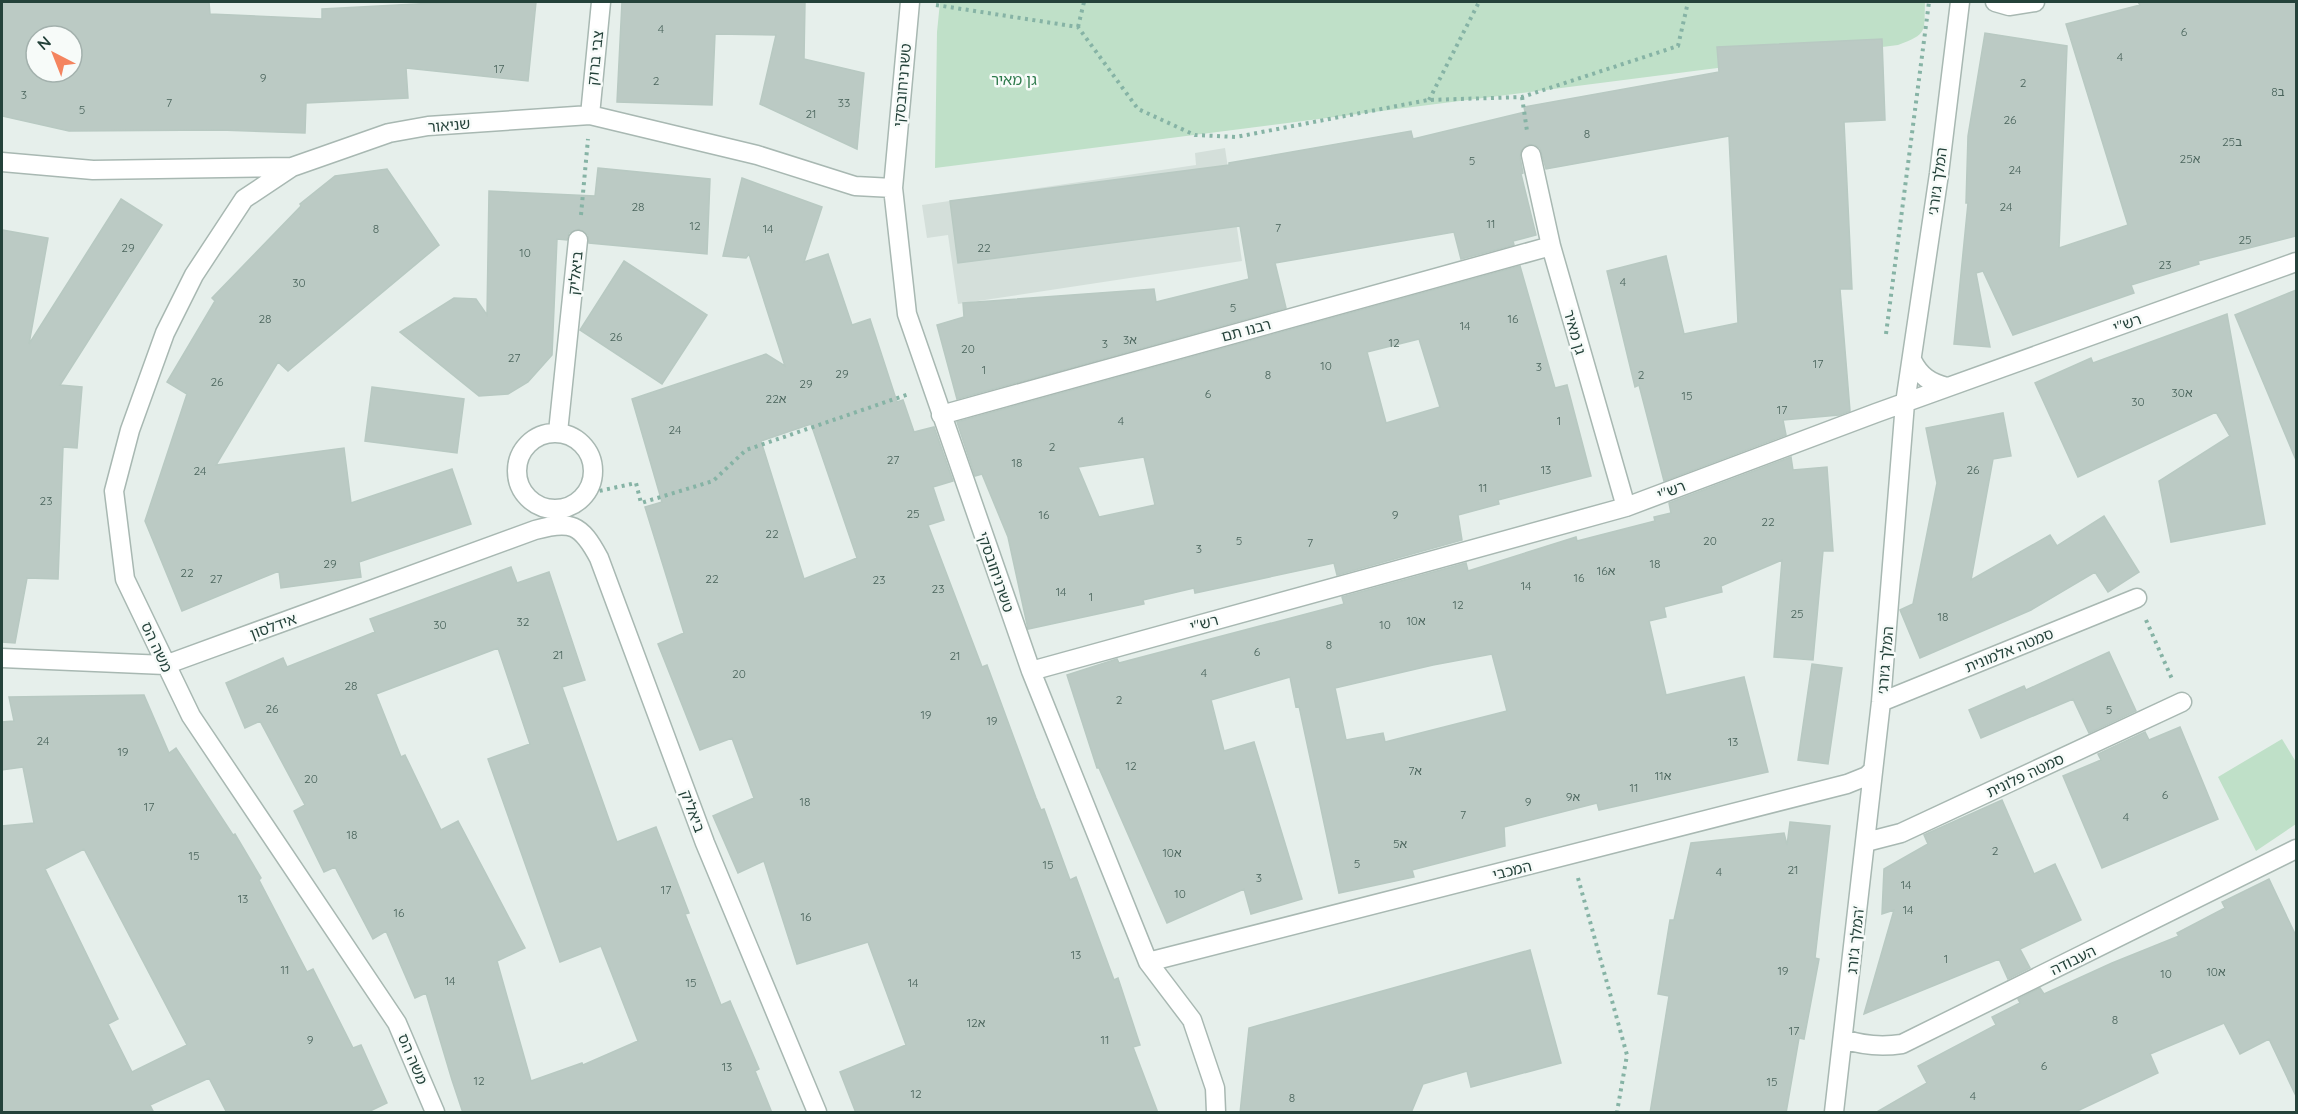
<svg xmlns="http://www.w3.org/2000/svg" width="2298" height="1114" font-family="Quicksand,'Noto Sans Hebrew',sans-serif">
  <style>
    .built { fill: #d4dfda }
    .green { fill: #bfe0c8 }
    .building { fill: #bbcac4; stroke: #b8c9c2; stroke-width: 1.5; fill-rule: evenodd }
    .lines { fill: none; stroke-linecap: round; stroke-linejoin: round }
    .minor-casing { stroke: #a8b8b2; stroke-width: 21 }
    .path { stroke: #86b3a5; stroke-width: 4; stroke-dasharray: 3 4.5; stroke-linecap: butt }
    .minor { stroke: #fff; stroke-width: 18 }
    .labels { text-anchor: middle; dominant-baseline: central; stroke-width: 5; stroke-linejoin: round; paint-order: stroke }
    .number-label { font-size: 12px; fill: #4a645c }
    .street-label { font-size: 15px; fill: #24423a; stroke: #f7fbf9 }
    .park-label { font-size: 15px; fill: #2d7a4b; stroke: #f7fbf9 }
  </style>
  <rect width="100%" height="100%" fill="#e6efeb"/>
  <path class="built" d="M 1225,148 L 1242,261 L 958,304 L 948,235 L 927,238 L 922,205 L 1196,165 L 1195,153 Z"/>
  <path class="green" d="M 940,2 L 1925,2 C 1924,32 1928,34 1898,45 L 935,168 L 937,32 Z
    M 2282,739 L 2296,762 L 2296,824 L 2256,851 L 2218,777 Z"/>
  <path class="building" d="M 2,2 L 209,2 L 210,14 L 322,19 L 322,9 L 454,2 L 536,2 L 528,81 L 406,68 L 408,98 L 306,103 L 305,133 L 220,130 L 69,131 L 2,116 ZM 36,36 L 72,36 L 72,72 L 36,72 Z
    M 622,2 L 805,2 L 804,59 L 864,73 L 857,149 L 760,104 L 776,35 L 715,34 L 712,105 L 617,102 Z
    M 2138,2 L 2296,2 L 2296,236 L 2198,261 L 2199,264 L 2131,285 L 2134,293 L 2013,335 L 1983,271 L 1976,273 L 1990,347 L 1954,344 L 1968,203 L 1966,203 L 1968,136 L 1985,33 L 2067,46 L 2059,248 L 2128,225 L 2066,24 L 2140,5 Z
    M 1882,39 L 1885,120 L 1844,122 L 1852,289 L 1840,289 L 1850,411 L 1839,415 L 1783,420 L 1786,435 L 1664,481 L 1639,385 L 1635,387 L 1607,271 L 1666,256 L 1684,334 L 1738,323 L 1729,136 L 1546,169 L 1540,148 L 1535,145 L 1528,144 L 1521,151 L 1520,157 L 1523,173 L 1521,174 L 1536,235 L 1513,241 L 1514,245 L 1461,259 L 1454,232 L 1275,263 L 1286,308 L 957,399 L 937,325 L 964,317 L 963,303 L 1154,289 L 1156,302 L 1249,279 L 1240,226 L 958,263 L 950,201 L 1229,165 L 1229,163 L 1411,131 L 1413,139 L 1525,112 L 1524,107 L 1719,72 L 1717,47 Z
    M 598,168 L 710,179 L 707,254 L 589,243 L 588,235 L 579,229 L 569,233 L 567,240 L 557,239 L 552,355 L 528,382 L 508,394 L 479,396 L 400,332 L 454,298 L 476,299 L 487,315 L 489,191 L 595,196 Z
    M 387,169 L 439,245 L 288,371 L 278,362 L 216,465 L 344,448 L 351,503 L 452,469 L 471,524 L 359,562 L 361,577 L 281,588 L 279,571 L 182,611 L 145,521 L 187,394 L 167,382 L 215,301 L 212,298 L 301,206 L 300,204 L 335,176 Z
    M 742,178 L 822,207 L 804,262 L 828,254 L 852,325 L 870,319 L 897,402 L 903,400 L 914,432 L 934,427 L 953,481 L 933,487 L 944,520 L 928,525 L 982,667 L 987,665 L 1036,798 L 1041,810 L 1044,809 L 1070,880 L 1076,877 L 1114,980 L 1118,978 L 1140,1045 L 1133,1047 L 1158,1113 L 856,1113 L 840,1072 L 906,1045 L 868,942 L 797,964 L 764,861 L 738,873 L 713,816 L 754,798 L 732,738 L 700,750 L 658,644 L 684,633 L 645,507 L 662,502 L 632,399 L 766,354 L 785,366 L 749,254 L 746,258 L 723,256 ZM 811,424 L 857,558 L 804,579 L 761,441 Z
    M 121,199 L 162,225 L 60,385 L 82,387 L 77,448 L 63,447 L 58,579 L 27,578 L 15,643 L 2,642 L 2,230 L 48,238 L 29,344 Z
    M 624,261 L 707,315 L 662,384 L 580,330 Z
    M 1520,266 L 1555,388 L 1567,385 L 1591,476 L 1498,500 L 1499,504 L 1458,515 L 1462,540 L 1337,575 L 1334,563 L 1195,593 L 1194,588 L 1143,600 L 1144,604 L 1028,629 L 1008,537 L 982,474 L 975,476 L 957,422 ZM 1419,339 L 1440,407 L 1386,423 L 1367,352 ZM 1144,457 L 1155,505 L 1099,517 L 1078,467 Z
    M 2296,290 L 2296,460 L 2235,315 Z
    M 2227,314 L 2265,524 L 2171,542 L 2159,481 L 2230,436 L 2216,412 L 2078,477 L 2035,383 L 2091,358 L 2093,363 Z
    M 372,387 L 464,399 L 457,453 L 365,441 Z
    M 2003,413 L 2011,456 L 1993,459 L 1971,580 L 2050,535 L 2057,546 L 2104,516 L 2139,572 L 2108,592 L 2095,572 L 2031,610 L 1920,658 L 1900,610 L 1913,604 L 1937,483 L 1926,428 Z
    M 1791,457 L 1793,470 L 1827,467 L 1833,551 L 1823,551 L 1813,660 L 1774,657 L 1782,560 L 1721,586 L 1722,592 L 1664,607 L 1666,617 L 1649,621 L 1666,695 L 1744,677 L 1768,772 L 1599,810 L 1597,803 L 1504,827 L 1505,846 L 1412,870 L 1414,877 L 1339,893 L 1299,706 L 1296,707 L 1290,677 L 1211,700 L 1224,751 L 1254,742 L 1302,899 L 1251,914 L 1244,889 L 1167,923 L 1099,768 L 1097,768 L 1067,675 L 1117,659 L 1119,663 L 1344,604 L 1342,597 L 1466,563 L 1468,571 L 1576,537 L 1577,541 L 1655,521 L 1654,517 L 1671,513 L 1669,503 ZM 1492,654 L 1507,711 L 1385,742 L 1383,733 L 1346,740 L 1335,688 L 1433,665 Z
    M 511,567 L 517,583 L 549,572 L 585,680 L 562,687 L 617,842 L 656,827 L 689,913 L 685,914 L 721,1005 L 730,1001 L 759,1069 L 755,1071 L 772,1113 L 463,1113 L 452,1080 L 426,993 L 415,998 L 386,931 L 373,939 L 335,867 L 324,872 L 294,811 L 305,805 L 260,721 L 245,728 L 226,683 L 283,658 L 287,667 L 375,632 L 370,619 ZM 498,648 L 530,744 L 488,759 L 560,962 L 601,946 L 638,1041 L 583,1065 L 582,1063 L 531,1081 L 497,961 L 525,948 L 458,821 L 441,830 L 405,755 L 401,757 L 376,694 Z
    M 2109,652 L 2136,711 L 2089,733 L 2073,699 L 1981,738 L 1969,710 L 2024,686 L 2026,690 Z
    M 1812,664 L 1842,668 L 1828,764 L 1798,760 Z
    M 144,695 L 169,753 L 176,748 L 233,835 L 235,834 L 261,878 L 259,880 L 307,972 L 313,969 L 353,1048 L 361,1045 L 387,1103 L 366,1113 L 227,1113 L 209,1078 L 150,1105 L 154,1113 L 2,1113 L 2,826 L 34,823 L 23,767 L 2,770 L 2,722 L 14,721 L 9,697 ZM 84,849 L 187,1045 L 132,1072 L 108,1024 L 118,1019 L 45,869 Z
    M 2180,727 L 2218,819 L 2102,868 L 2063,776 L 2101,760 L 2098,754 L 2145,732 L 2149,740 Z
    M 2002,800 L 2034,874 L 2055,864 L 2081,920 L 2020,949 L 2030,968 L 2008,979 L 1999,959 L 1864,1014 L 1894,910 L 1882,914 L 1884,869 L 1928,844 L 1924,835 Z
    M 1790,822 L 1830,826 L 1815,958 L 1819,959 L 1804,1039 L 1799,1038 L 1786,1113 L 1650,1113 L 1669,996 L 1658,994 L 1670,920 L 1674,920 L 1691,843 L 1784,833 L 1787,845 Z
    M 2269,879 L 2296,936 L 2296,1096 L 2269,1039 L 2240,1054 L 2224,1023 L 2150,1054 L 2158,1073 L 2073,1113 L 1875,1113 L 1927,1083 L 1918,1066 L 1996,1025 L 1992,1017 L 2020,1003 L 2018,999 L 2040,988 L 2044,994 L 2112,963 L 2179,936 L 2177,933 L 2225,908 L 2222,902 Z
    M 1530,950 L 1561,1063 L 1471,1087 L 1467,1071 L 1423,1084 L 1411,1113 L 1240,1113 L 1249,1028 Z"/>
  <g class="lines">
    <defs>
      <path id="minor" d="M 910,2 L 893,188 L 907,314 L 1031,671 L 1148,962 L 1192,1020 L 1215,1088 L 1216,1112
        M 1995,2 L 2009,6 L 2035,2
        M 590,115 L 601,2
        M 1531,155 L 1551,246 L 1626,507
        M 2,162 L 93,170 L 292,167 L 389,133 L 428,126 L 590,115 L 757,155 L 855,186 L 893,188
        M 292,167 L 244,199 L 194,275 L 165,333 L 130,430 L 114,491 L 125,579 L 191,716 L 397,1023 L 435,1112
        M 1912,360 C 1920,376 1930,383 1947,387
        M 941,415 L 1551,246
        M 558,432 L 578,240
        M517 471a38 38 0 1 1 76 0a38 38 0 1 1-76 0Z
        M 2,658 L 165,665 L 535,530 C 571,520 581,524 599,558 L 705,843 L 817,1112
        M 1031,671 L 1626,507 L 1876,413 L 2296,262
        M 1881,702 L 2137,598
        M 1866,842 L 1901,833 L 2182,702
        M 1148,962 L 1847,784 L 1867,776 L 1873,770
        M 1844,1039 C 1864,1046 1881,1047 1902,1044 L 2296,849
        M 1834,1112 L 1881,702 L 1905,403 L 1939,174 L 1960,2"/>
    </defs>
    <use href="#minor" class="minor-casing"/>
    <path class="path" d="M 936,5 L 1078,27 L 1138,109 L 1195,135 L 1236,137 L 1428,100 L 1522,97 L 1678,46 L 1688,2
      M 1078,27 L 1084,2
      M 1522,97 L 1527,131
      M 1429,100 L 1479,2
      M 581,215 L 588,139
      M 1886,334 L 1929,2
      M 585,494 L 636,483 L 641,503 L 713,481 L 746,450 L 909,394
      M 2146,620 L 2172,679
      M 1578,878 L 1627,1055 L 1617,1112"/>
    <use href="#minor" class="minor"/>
  </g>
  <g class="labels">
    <g class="number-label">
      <text x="661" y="28">4</text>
      <text x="2184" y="31">6</text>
      <text x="2120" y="56">4</text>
      <text x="499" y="68">17</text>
      <text x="263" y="77">9</text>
      <text x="656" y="80">2</text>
      <text x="2023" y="82">2</text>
      <text x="2278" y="91">8ב</text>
      <text x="24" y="94">3</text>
      <text x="169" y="102">7</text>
      <text x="844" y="102">33</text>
      <text x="82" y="109">5</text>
      <text x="811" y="113">21</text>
      <text x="2010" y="119">26</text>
      <text x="1587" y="133">8</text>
      <text x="2232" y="141">25ב</text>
      <text x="2190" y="158">25א</text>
      <text x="1472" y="160">5</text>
      <text x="2015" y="169">24</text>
      <text x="638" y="206">28</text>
      <text x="2006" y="206">24</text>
      <text x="1491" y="223">11</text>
      <text x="695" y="225">12</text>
      <text x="1278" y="227">7</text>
      <text x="376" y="228">8</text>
      <text x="768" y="228">14</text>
      <text x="2245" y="239">25</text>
      <text x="128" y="247">29</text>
      <text x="984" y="247">22</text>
      <text x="525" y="252">10</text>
      <text x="2165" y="264">23</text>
      <text x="1623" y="281">4</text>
      <text x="299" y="282">30</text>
      <text x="1233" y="307">5</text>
      <text x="265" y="318">28</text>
      <text x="1513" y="318">16</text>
      <text x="1465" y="325">14</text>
      <text x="616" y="336">26</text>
      <text x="1130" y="339">3א</text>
      <text x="1394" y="342">12</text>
      <text x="1105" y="343">3</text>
      <text x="968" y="348">20</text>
      <text x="514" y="357">27</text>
      <text x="1818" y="363">17</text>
      <text x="1326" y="365">10</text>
      <text x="1539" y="366">3</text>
      <text x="984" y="369">1</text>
      <text x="842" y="373">29</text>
      <text x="1268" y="374">8</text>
      <text x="1641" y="374">2</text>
      <text x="217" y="381">26</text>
      <text x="806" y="383">29</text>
      <text x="2182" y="392">30א</text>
      <text x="1208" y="393">6</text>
      <text x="1687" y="395">15</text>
      <text x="776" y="398">22א</text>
      <text x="2138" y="401">30</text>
      <text x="1782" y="409">17</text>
      <text x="1121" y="420">4</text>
      <text x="1559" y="420">1</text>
      <text x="675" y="429">24</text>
      <text x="1052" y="446">2</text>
      <text x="893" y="459">27</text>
      <text x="1017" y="462">18</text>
      <text x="1546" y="469">13</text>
      <text x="1973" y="469">26</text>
      <text x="200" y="470">24</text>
      <text x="1483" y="487">11</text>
      <text x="46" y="500">23</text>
      <text x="913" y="513">25</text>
      <text x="1044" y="514">16</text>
      <text x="1395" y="514">9</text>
      <text x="1768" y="521">22</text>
      <text x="772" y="533">22</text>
      <text x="1239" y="540">5</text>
      <text x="1710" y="540">20</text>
      <text x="1310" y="542">7</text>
      <text x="1199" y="548">3</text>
      <text x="330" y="563">29</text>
      <text x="1655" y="563">18</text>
      <text x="1606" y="570">16א</text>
      <text x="187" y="572">22</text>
      <text x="1579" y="577">16</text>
      <text x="216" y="578">27</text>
      <text x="712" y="578">22</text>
      <text x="879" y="579">23</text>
      <text x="1526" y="585">14</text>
      <text x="938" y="588">23</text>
      <text x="1061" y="591">14</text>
      <text x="1091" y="596">1</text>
      <text x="1458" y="604">12</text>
      <text x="1797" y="613">25</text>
      <text x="1943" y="616">18</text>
      <text x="1416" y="620">10א</text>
      <text x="523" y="621">32</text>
      <text x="440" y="624">30</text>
      <text x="1385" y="624">10</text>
      <text x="1329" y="644">8</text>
      <text x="1257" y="651">6</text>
      <text x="558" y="654">21</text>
      <text x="955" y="655">21</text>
      <text x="1204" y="672">4</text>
      <text x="739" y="673">20</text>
      <text x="351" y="685">28</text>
      <text x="1119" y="699">2</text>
      <text x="272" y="708">26</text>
      <text x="2109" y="709">5</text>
      <text x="926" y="714">19</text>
      <text x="992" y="720">19</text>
      <text x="43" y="740">24</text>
      <text x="1733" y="741">13</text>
      <text x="123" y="751">19</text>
      <text x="1131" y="765">12</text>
      <text x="1415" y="770">7א</text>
      <text x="1663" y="775">11א</text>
      <text x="311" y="778">20</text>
      <text x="1634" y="787">11</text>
      <text x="2165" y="794">6</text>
      <text x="1573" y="796">9א</text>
      <text x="805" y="801">18</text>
      <text x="1528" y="801">9</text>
      <text x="149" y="806">17</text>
      <text x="1463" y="814">7</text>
      <text x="2126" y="816">4</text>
      <text x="352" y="834">18</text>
      <text x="1400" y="843">5א</text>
      <text x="1995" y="850">2</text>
      <text x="1172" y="852">10א</text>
      <text x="194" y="855">15</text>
      <text x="1357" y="863">5</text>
      <text x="1048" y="864">15</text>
      <text x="1793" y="869">21</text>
      <text x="1719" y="871">4</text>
      <text x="1259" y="877">3</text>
      <text x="1906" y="884">14</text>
      <text x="666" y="889">17</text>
      <text x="1180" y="893">10</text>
      <text x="243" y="898">13</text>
      <text x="1908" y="909">14</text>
      <text x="399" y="912">16</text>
      <text x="806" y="916">16</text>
      <text x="1076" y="954">13</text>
      <text x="1946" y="958">1</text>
      <text x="285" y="969">11</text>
      <text x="1783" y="970">19</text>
      <text x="2216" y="971">10א</text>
      <text x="2166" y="973">10</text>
      <text x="450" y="980">14</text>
      <text x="691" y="982">15</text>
      <text x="913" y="982">14</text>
      <text x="2115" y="1019">8</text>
      <text x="976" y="1022">12א</text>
      <text x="1794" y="1030">17</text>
      <text x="310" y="1039">9</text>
      <text x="1105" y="1039">11</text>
      <text x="2044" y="1065">6</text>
      <text x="727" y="1066">13</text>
      <text x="479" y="1080">12</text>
      <text x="1772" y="1081">15</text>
      <text x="916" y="1093">12</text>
      <text x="1973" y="1095">4</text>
      <text x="1292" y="1097">8</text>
    </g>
    <g class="street-label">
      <text transform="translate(595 58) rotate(-84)">צבי ברוק</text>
      <text transform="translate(902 85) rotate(-85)">טשרניחובסקי</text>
      <text transform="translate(449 125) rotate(-5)">שניאור</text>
      <text transform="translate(1937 181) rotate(-82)">המלך ג׳ורג׳</text>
      <text transform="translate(575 273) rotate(-84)">ביאליק</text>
      <text transform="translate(2127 323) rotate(-20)">רש"י</text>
      <text transform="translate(1246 330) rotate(-15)">רבנו תם</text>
      <text transform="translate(1575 332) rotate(74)">גן מאיר</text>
      <text transform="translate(1671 490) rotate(-21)">רש"י</text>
      <text transform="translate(996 572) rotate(71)">טשרניחובסקי</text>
      <text transform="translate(1204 623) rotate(-15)">רש"י</text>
      <text transform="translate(273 626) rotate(-20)">אידלסון</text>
      <text transform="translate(157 647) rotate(65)">משה הס</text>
      <text transform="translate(2009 650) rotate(-22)">סמטה אלמונית</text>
      <text transform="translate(1885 660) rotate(-85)">המלך ג׳ורג׳</text>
      <text transform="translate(2025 775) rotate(-25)">סמטה פלונית</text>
      <text transform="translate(693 811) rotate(70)">ביאליק</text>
      <text transform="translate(1512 870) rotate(-14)">המכבי</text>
      <text transform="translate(1855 940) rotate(-84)">המלך ג'ורג'</text>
      <text transform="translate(2073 960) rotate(-26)">העבודה</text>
      <text transform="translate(413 1059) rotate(67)">משה הס</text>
    </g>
    <g class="park-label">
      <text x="1014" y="79">גן מאיר</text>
    </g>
  </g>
  <rect width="2298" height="1114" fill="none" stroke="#24423a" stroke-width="6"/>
  <g transform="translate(54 54) rotate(318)"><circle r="28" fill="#f7fbf9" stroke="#a3b1ad" stroke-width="1.5"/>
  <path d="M0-4.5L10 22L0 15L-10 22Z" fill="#f4845f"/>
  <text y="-9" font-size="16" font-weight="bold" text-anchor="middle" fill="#24423a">N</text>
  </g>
</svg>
